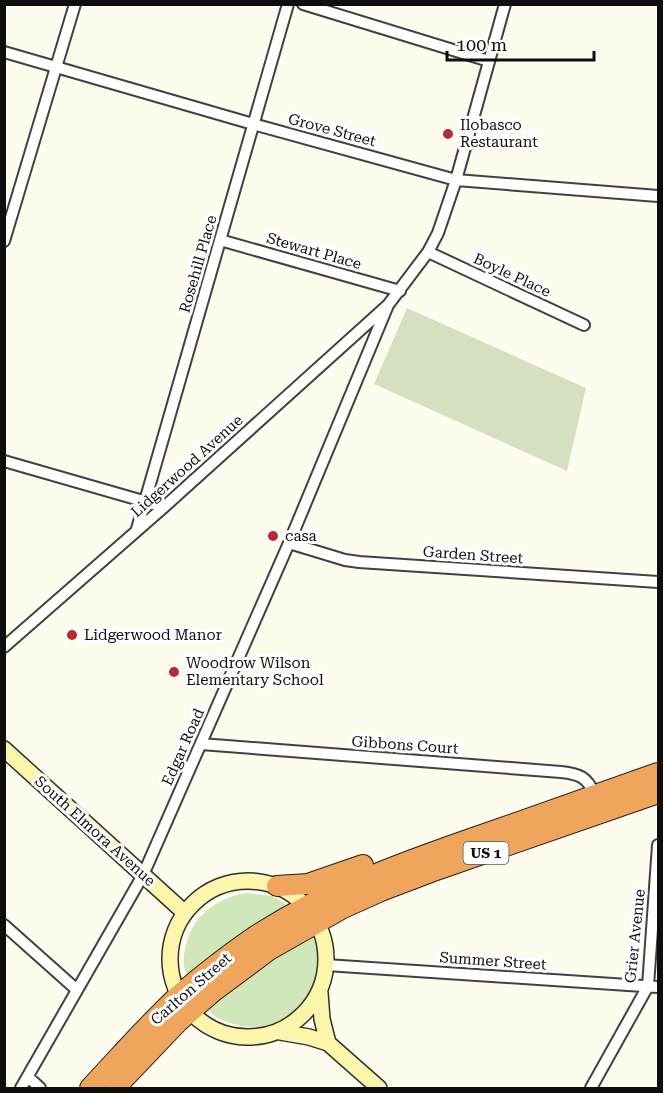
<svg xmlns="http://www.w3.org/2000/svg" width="663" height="1093" font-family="'Roboto Serif',serif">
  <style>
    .green { fill: #d0e8b9 }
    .cemetery { fill: #d4e0c0 }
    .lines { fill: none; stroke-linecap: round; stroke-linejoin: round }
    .street-casing { stroke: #414141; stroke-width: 14 }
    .secondary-casing { stroke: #303030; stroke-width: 18 }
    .highway-casing { stroke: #1f1f1f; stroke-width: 22 }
    .street { stroke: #fff; stroke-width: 10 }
    .secondary { stroke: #fcf6ac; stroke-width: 15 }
    .highway { stroke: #efa55c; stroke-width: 20 }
    .poi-dot { fill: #b92a2c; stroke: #fff; stroke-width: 2 }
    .labels { text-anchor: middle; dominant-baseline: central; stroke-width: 6; stroke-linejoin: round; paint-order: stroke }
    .shield { fill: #fff; stroke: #565656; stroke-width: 1.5 }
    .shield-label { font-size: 14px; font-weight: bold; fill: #0e0e0e }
    .poi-label { font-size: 15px; fill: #0e0e0e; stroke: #fff; text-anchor: start }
    .street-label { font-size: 15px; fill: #0e0e0e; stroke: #fff }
  </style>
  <rect width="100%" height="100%" fill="#fefcef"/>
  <path class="green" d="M 246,893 L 272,896 L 286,904 L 286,905 L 187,976 C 183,967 183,958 185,949 C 191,917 216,898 246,893 Z
    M 313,936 C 317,946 319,957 318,968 C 313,1006 275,1035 237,1025 C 226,1022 216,1019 208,1010 L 221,996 L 277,955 Z"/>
  <path class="cemetery" d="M 407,308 L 586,388 L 567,471 L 374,384 Z"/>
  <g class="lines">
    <defs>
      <path id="street" d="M 303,4 L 489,61
        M 4,52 L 253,124 L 456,180 L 658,196
        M 220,240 L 400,291
        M 4,241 L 75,4
        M 428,252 L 584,325
        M 4,461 L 164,507
        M 137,529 L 288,4
        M 289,543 L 345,560 L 359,562 L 658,582
        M 4,647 L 164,507 L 388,305 L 428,252 L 438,233 L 456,180 L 505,4
        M 201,744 L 561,772 C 580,774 587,777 595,795
        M 4,925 L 77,990
        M 326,965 L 658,987
        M 28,1077 L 40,1088
        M 21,1088 L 143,875 L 289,543 L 388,305
        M 591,1088 L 648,986 L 658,845"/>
      <path id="secondary" d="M 4,749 L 185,913
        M170 959a78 78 0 1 1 156 0a78 78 0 1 1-156 0Z
        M 320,993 L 322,1019 L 328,1043
        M 280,1032 L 309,1037 L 328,1043 L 379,1088"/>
      <path id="highway" d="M 277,886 L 308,884 L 363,865
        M 90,1088 C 119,1057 147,1025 178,996 C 202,975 228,955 254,937 C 326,890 401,863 482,835 C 541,814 600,794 658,773
        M 115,1088 L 178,1022 L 214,991 L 269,950 L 343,908 L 381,891 L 439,869 L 658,793"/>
    </defs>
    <use href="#street" class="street-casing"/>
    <use href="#secondary" class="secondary-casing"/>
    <use href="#highway" class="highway-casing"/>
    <use href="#street" class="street"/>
    <use href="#secondary" class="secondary"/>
    <use href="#highway" class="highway"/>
  </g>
  <g class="poi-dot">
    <circle cx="448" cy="134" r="6"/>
    <circle cx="273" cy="536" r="6"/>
    <circle cx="72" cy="635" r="6"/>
    <circle cx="174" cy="672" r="6"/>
  </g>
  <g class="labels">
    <rect class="shield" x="463.5" y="842" width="45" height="22" rx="4.5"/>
    <g class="shield-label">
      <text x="486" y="853">US 1</text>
    </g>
    <g class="poi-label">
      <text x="460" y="125">Ilobasco<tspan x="460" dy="17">Restaurant</tspan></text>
      <text x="285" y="536">casa</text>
      <text x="84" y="635">Lidgerwood Manor</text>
      <text x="186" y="663">Woodrow Wilson<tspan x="186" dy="17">Elementary School</tspan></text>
    </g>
    <g class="street-label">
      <text transform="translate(332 130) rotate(15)">Grove Street</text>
      <text transform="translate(314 251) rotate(16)">Stewart Place</text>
      <text transform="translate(198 264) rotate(-74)">Rosehill Place</text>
      <text transform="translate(512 275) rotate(25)">Boyle Place</text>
      <text transform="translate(187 466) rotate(-42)">Lidgerwood Avenue</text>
      <text transform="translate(473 555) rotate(4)">Garden Street</text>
      <text transform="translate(405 745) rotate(4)">Gibbons Court</text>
      <text transform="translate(183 747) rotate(-66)">Edgar Road</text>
      <text transform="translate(95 831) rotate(42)">South Elmora Avenue</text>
      <text transform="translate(635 936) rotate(-84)">Grier Avenue</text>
      <text transform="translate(493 961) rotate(4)">Summer Street</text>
      <text transform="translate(191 989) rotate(-41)">Carlton Street</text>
    </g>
  </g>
  <rect width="663" height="1093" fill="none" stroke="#0e0e0e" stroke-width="12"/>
  <path d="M447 51v9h147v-9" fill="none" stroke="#0e0e0e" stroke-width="3"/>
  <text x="456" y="51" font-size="18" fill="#0e0e0e" stroke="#ffffff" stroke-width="4.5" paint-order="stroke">100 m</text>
</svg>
